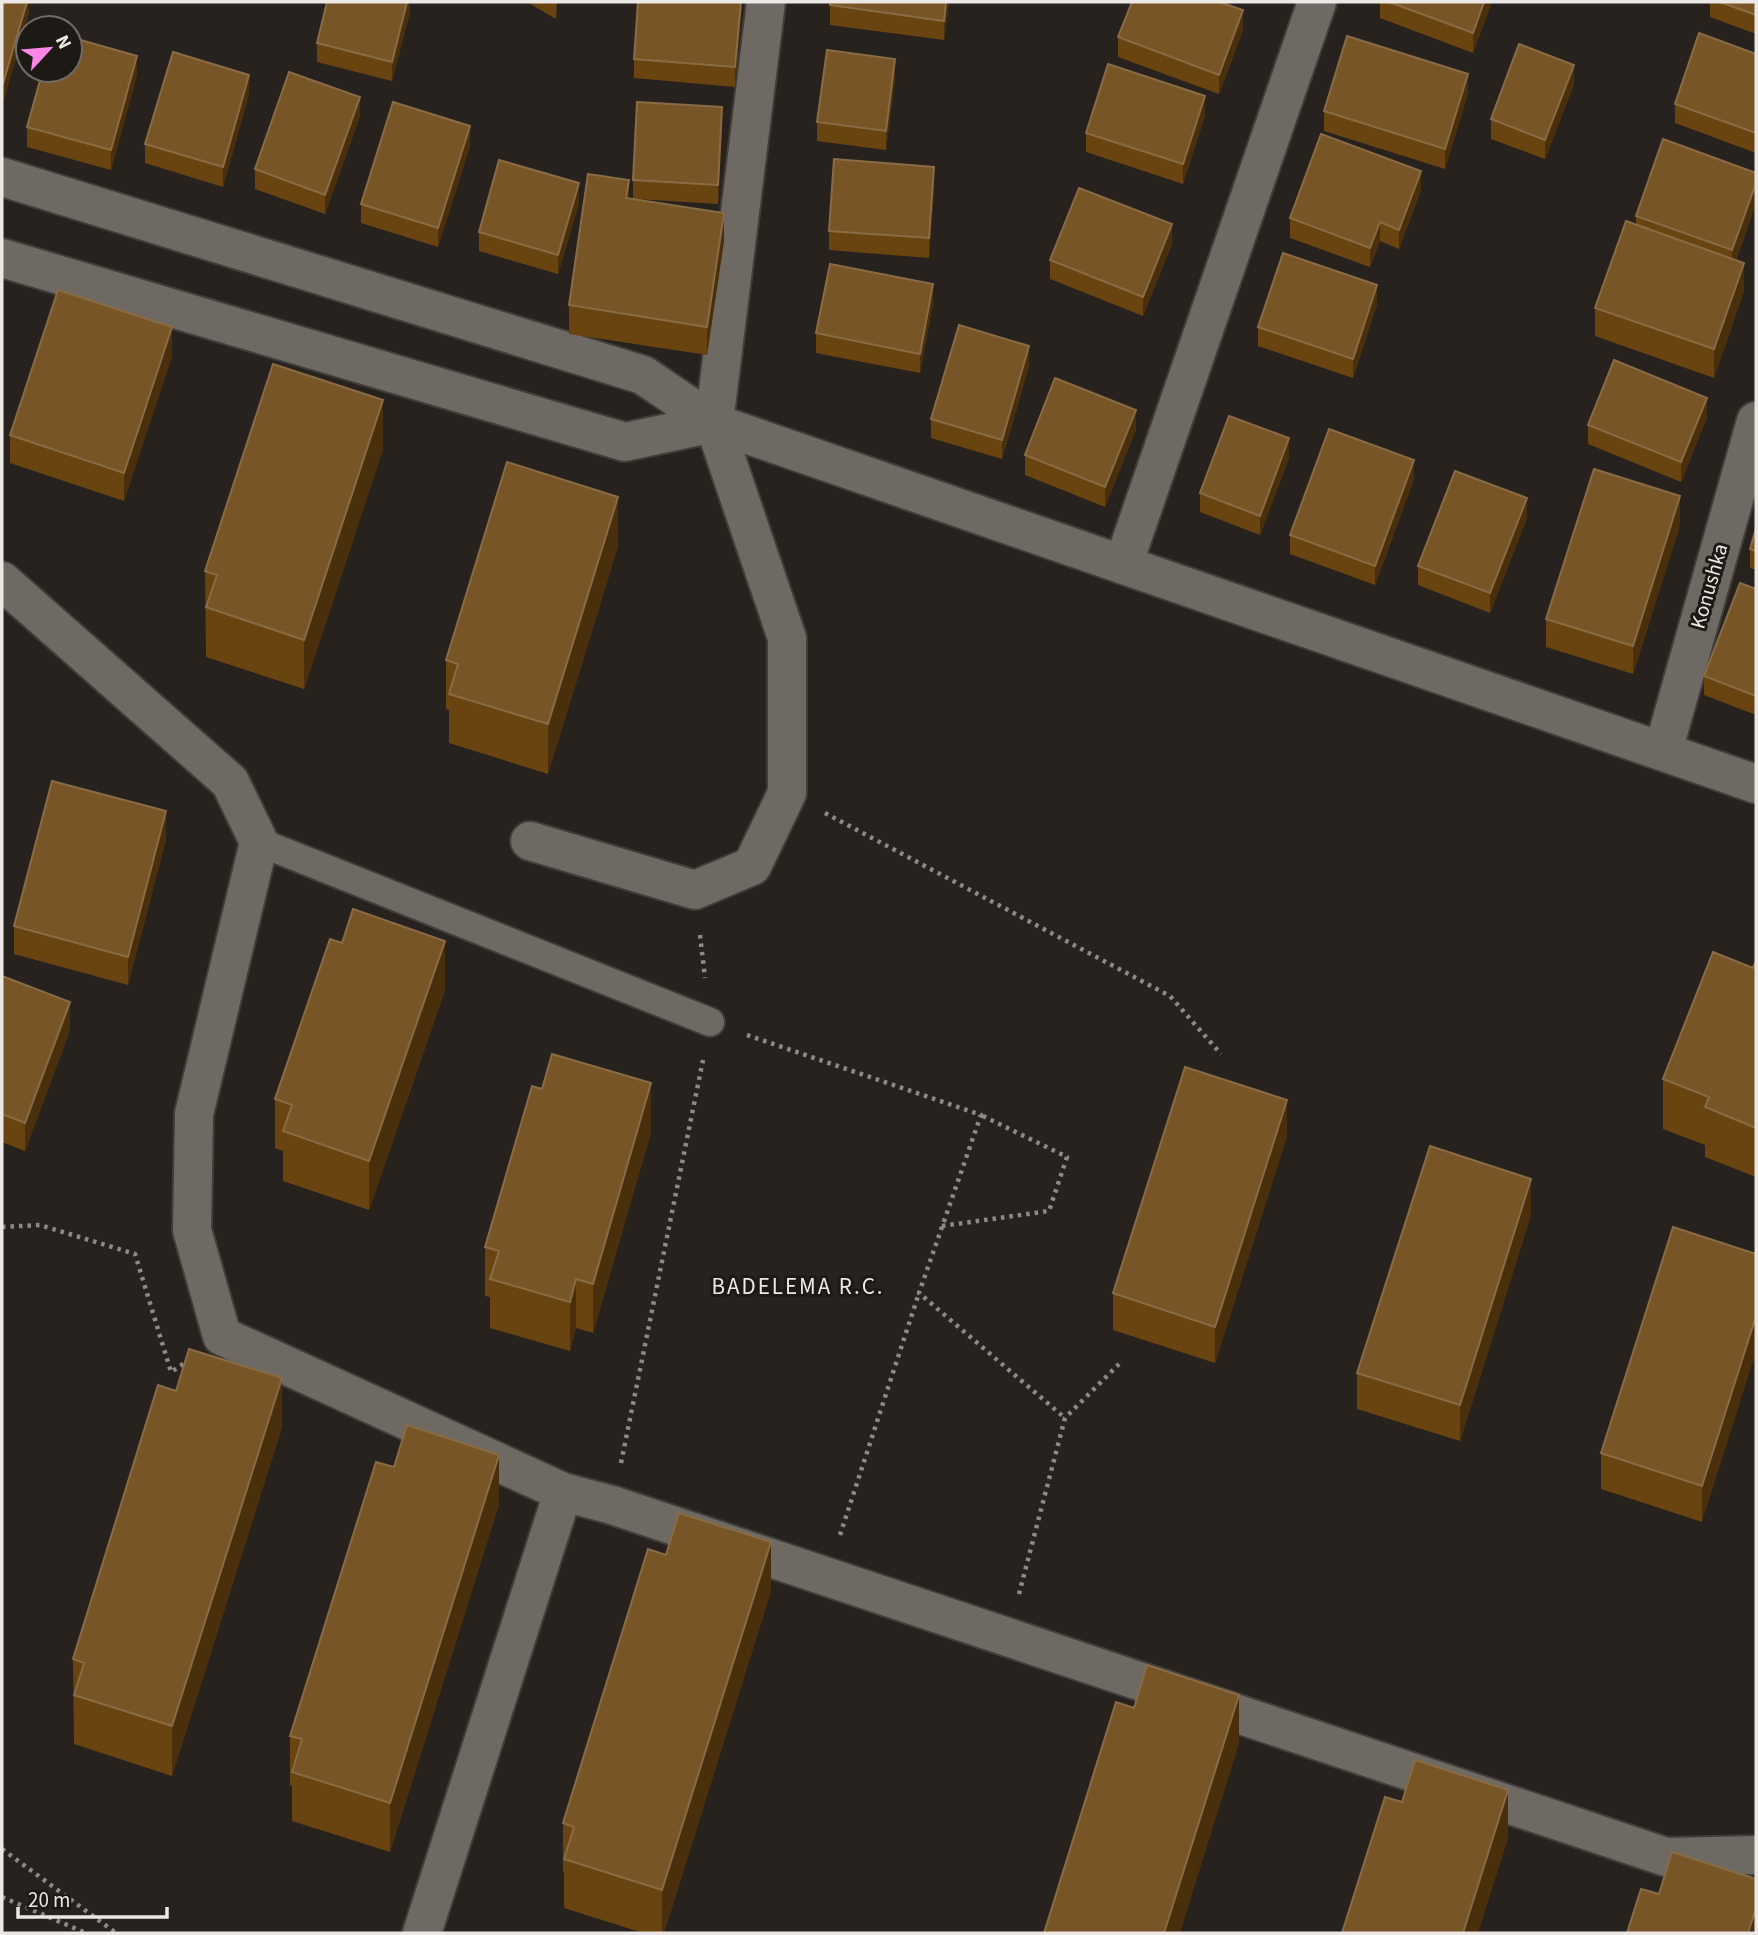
<svg xmlns="http://www.w3.org/2000/svg" width="1758" height="1935" font-family="'Source Sans 3',sans-serif">
  <style>
    .lines { fill: none; stroke-linecap: round; stroke-linejoin: round }
    .service-casing { stroke: #403c39; stroke-width: 32 }
    .minor-casing { stroke: #403c39; stroke-width: 42 }
    .path { stroke: #8e8a86; stroke-width: 4.5; stroke-dasharray: 3.5 5; stroke-linecap: butt }
    .service { stroke: #6f6964; stroke-width: 28 }
    .minor { stroke: #6f6964; stroke-width: 38 }
    .wall { fill: #694310 }
    .shaded-wall { fill: #492f0c }
    .building { fill: #775527; stroke: #896c45; stroke-width: 2 }
    .labels { text-anchor: middle; dominant-baseline: central; stroke-width: 6; stroke-linejoin: round; paint-order: stroke }
    .street-label { font-size: 21px; fill: #ece8e5; stroke: #1d1915 }
    .neighbourhood-label { font-size: 23px; letter-spacing: 2px; fill: #ece8e5; stroke: #1d1915 }
  </style>
  <rect width="100%" height="100%" fill="#27221e"/>
  <g class="lines">
    <defs>
      <path id="service" d="M 259,842 L 710,1022"/>
      <path id="minor" d="M 2,177 L 643,375 L 714,423 L 1756,784
        M 2,258 L 625,442 L 714,423
        M 1123,565 L 1317,2
        M 2,581 L 230,782 L 259,842 L 194,1114 L 192,1230 L 222,1336 L 563,1492 L 612,1505 L 1666,1857 L 1756,1855
        M 1663,751 L 1756,421
        M 530,841 L 695,890 L 752,866 L 787,793 L 787,638 L 714,423 L 766,2
        M 422,1933 L 563,1492"/>
    </defs>
    <use href="#service" class="service-casing"/>
    <use href="#minor" class="minor-casing"/>
    <path class="path" d="M 825,813 L 1170,996 L 1221,1054
      M 700,935 L 705,978
      M 747,1035 L 981,1115 L 919,1293 L 1065,1418
      M 942,1226 L 1049,1211 L 1067,1157 L 981,1115
      M 2,1227 L 40,1225 L 135,1254 L 171,1372 L 186,1362
      M 621,1463 L 703,1060
      M 840,1535 L 919,1293
      M 1019,1594 L 1065,1418 L 1119,1364
      M 2,1849 L 116,1933
      M 2,1897 L 86,1933"/>
    <use href="#service" class="service"/>
    <use href="#minor" class="minor"/>
  </g>
  <path class="wall" d="M 410,2 L 410,12 L 392,81 L 317,62 L 317,43 Z
    M 527,2 L 557,2 L 556,19 Z
    M 742,2 L 735,87 L 634,78 L 634,59 Z
    M 949,2 L 944,40 L 830,25 L 830,5 Z
    M 1380,2 L 1492,2 L 1473,53 L 1380,18 Z
    M 1710,2 L 1756,2 L 1756,34 L 1710,17 Z
    M 1243,30 L 1219,94 L 1118,57 L 1118,37 Z
    M 1756,54 L 1756,153 L 1675,123 L 1675,104 Z
    M 137,75 L 111,170 L 27,147 L 27,127 Z
    M 895,79 L 886,150 L 817,141 L 817,122 Z
    M 1574,84 L 1545,159 L 1491,139 L 1491,119 Z
    M 1468,93 L 1445,169 L 1324,131 L 1324,111 Z
    M 249,94 L 223,187 L 145,163 L 145,144 Z
    M 1205,115 L 1183,184 L 1086,152 L 1086,133 Z
    M 360,116 L 325,214 L 255,189 L 255,169 Z
    M 722,126 L 718,204 L 636,199 L 724,241 L 707,355 L 569,334 L 569,305 L 629,198 L 633,199 L 633,180 Z
    M 470,146 L 438,247 L 361,223 L 361,204 Z
    M 934,187 L 929,258 L 829,250 L 829,231 Z
    M 1421,190 L 1399,249 L 1380,241 L 1370,267 L 1290,238 L 1290,218 Z
    M 579,203 L 558,274 L 479,251 L 479,232 Z
    M 1756,203 L 1736,260 L 1744,291 L 1714,378 L 1595,336 L 1595,308 L 1636,225 L 1636,216 Z
    M 1172,244 L 1143,316 L 1050,279 L 1050,260 Z
    M 933,303 L 920,373 L 816,353 L 816,333 Z
    M 1377,304 L 1353,378 L 1258,346 L 1258,327 Z
    M 172,356 L 124,501 L 10,463 L 10,435 Z
    M 1029,366 L 1002,459 L 931,438 L 931,419 Z
    M 1707,417 L 1681,482 L 1588,444 L 1588,425 Z
    M 1136,430 L 1105,507 L 1025,475 L 1025,455 Z
    M 383,449 L 304,689 L 206,657 L 205,571 Z
    M 1289,458 L 1260,535 L 1200,512 L 1200,493 Z
    M 1414,479 L 1375,585 L 1290,554 L 1290,535 Z
    M 1527,518 L 1490,613 L 1418,585 L 1418,566 Z
    M 1680,525 L 1633,674 L 1546,647 L 1546,619 Z
    M 1756,528 L 1756,570 L 1750,568 L 1750,549 Z
    M 618,546 L 548,774 L 449,743 L 449,710 L 446,709 L 446,660 Z
    M 1756,589 L 1756,715 L 1704,695 L 1704,676 Z
    M 166,839 L 128,985 L 14,954 L 14,926 Z
    M 1756,961 L 1756,1177 L 1705,1157 L 1705,1145 L 1663,1129 L 1663,1079 L 1753,968 Z
    M 2,976 L 70,1030 L 25,1151 L 2,1142 Z
    M 445,990 L 369,1210 L 283,1181 L 283,1151 L 275,1148 L 275,1099 Z
    M 651,1132 L 593,1333 L 576,1328 L 570,1351 L 490,1328 L 490,1297 L 485,1296 L 485,1247 Z
    M 1287,1136 L 1215,1363 L 1113,1330 L 1113,1293 Z
    M 1531,1215 L 1460,1441 L 1357,1409 L 1357,1373 Z
    M 1756,1254 L 1702,1522 L 1601,1489 L 1601,1453 Z
    M 282,1427 L 172,1776 L 74,1744 L 73,1659 Z
    M 499,1504 L 390,1852 L 292,1821 L 292,1786 L 290,1785 L 290,1736 Z
    M 771,1591 L 664,1933 L 643,1933 L 564,1908 L 564,1873 L 563,1872 L 563,1823 Z"/>
  <path class="shaded-wall" d="M 27,2 L 29,2 L 29,14 L 2,107 L 2,87 Z
    M 407,2 L 410,2 L 410,12 L 392,81 L 392,62 Z
    M 741,2 L 742,2 L 735,87 L 735,67 Z
    M 946,2 L 949,2 L 944,40 L 944,21 Z
    M 1484,2 L 1492,2 L 1473,53 L 1473,33 Z
    M 1243,10 L 1243,30 L 1219,94 L 1219,75 Z
    M 137,56 L 137,75 L 111,170 L 111,150 Z
    M 895,59 L 895,79 L 886,150 L 886,131 Z
    M 1574,65 L 1574,84 L 1545,159 L 1545,140 Z
    M 1468,74 L 1468,93 L 1445,169 L 1445,149 Z
    M 249,75 L 249,94 L 223,187 L 223,167 Z
    M 1205,96 L 1205,115 L 1183,184 L 1183,164 Z
    M 360,97 L 360,116 L 325,214 L 325,195 Z
    M 722,107 L 722,126 L 718,204 L 718,185 Z
    M 470,126 L 470,146 L 438,247 L 438,228 Z
    M 934,167 L 934,187 L 929,258 L 929,238 Z
    M 1421,171 L 1421,190 L 1399,249 L 1399,230 Z
    M 629,180 L 629,208 L 626,198 Z
    M 579,183 L 579,203 L 558,274 L 558,255 Z
    M 1756,183 L 1756,203 L 1732,270 L 1732,250 Z
    M 724,213 L 724,241 L 707,355 L 707,327 Z
    M 1380,222 L 1380,241 L 1370,267 L 1370,248 Z
    M 1172,224 L 1172,244 L 1143,316 L 1143,297 Z
    M 1744,263 L 1744,291 L 1714,378 L 1714,349 Z
    M 933,284 L 933,303 L 920,373 L 920,354 Z
    M 1377,285 L 1377,304 L 1353,378 L 1353,359 Z
    M 172,327 L 172,356 L 124,501 L 124,473 Z
    M 1029,346 L 1029,366 L 1002,459 L 1002,440 Z
    M 1707,398 L 1707,417 L 1681,482 L 1681,462 Z
    M 383,400 L 383,449 L 304,689 L 304,640 Z
    M 1136,410 L 1136,430 L 1105,507 L 1105,487 Z
    M 1289,438 L 1289,458 L 1260,535 L 1260,516 Z
    M 1414,460 L 1414,479 L 1375,585 L 1375,566 Z
    M 1680,496 L 1680,525 L 1633,674 L 1633,646 Z
    M 618,497 L 618,546 L 548,774 L 548,724 Z
    M 1527,498 L 1527,518 L 1490,613 L 1490,593 Z
    M 166,811 L 166,839 L 128,985 L 128,957 Z
    M 445,941 L 445,990 L 369,1210 L 369,1161 Z
    M 70,1002 L 70,1030 L 25,1151 L 25,1123 Z
    M 651,1083 L 651,1132 L 593,1333 L 593,1284 Z
    M 1287,1100 L 1287,1136 L 1215,1363 L 1215,1327 Z
    M 1531,1179 L 1531,1215 L 1460,1441 L 1460,1405 Z
    M 576,1279 L 576,1328 L 570,1351 L 570,1302 Z
    M 1756,1316 L 1756,1352 L 1702,1522 L 1702,1486 Z
    M 282,1378 L 282,1427 L 172,1776 L 172,1726 Z
    M 499,1455 L 499,1504 L 390,1852 L 390,1803 Z
    M 771,1542 L 771,1591 L 664,1933 L 662,1933 L 662,1890 Z
    M 1239,1695 L 1239,1744 L 1180,1933 L 1164,1933 Z
    M 1508,1790 L 1508,1839 L 1478,1933 L 1463,1933 Z
    M 1756,1908 L 1756,1933 L 1748,1933 Z"/>
  <path class="building" d="M 2,2 L 27,2 L 2,87 Z
    M 327,2 L 407,2 L 392,62 L 317,43 Z
    M 638,2 L 741,2 L 735,67 L 634,59 Z
    M 831,2 L 946,2 L 944,21 L 830,5 Z
    M 1132,2 L 1220,2 L 1243,10 L 1219,75 L 1118,37 Z
    M 1389,2 L 1484,2 L 1473,33 Z
    M 1720,2 L 1756,2 L 1756,15 Z
    M 1699,33 L 1756,54 L 1756,133 L 1675,104 Z
    M 1347,36 L 1468,74 L 1445,149 L 1324,111 Z
    M 70,37 L 137,56 L 111,150 L 27,127 L 43,70 L 70,70 Z
    M 1519,44 L 1574,65 L 1545,140 L 1491,119 Z
    M 827,50 L 895,59 L 886,131 L 817,122 Z
    M 173,52 L 249,75 L 223,167 L 145,144 Z
    M 1108,64 L 1205,96 L 1183,164 L 1086,133 Z
    M 289,72 L 360,97 L 325,195 L 255,169 Z
    M 393,102 L 470,126 L 438,228 L 361,204 Z
    M 637,102 L 722,107 L 718,185 L 633,180 Z
    M 1321,134 L 1421,171 L 1399,230 L 1380,222 L 1370,248 L 1290,218 Z
    M 1663,139 L 1756,173 L 1756,183 L 1732,250 L 1636,216 Z
    M 834,159 L 934,167 L 929,238 L 829,231 Z
    M 499,160 L 579,183 L 558,255 L 479,232 Z
    M 588,174 L 629,180 L 626,198 L 724,213 L 707,327 L 569,305 Z
    M 1079,188 L 1172,224 L 1143,297 L 1050,260 Z
    M 1626,221 L 1744,263 L 1714,349 L 1595,308 Z
    M 1283,253 L 1377,285 L 1353,359 L 1258,327 Z
    M 830,264 L 933,284 L 920,354 L 816,333 Z
    M 58,290 L 172,327 L 124,473 L 10,435 Z
    M 959,325 L 1029,346 L 1002,440 L 931,419 Z
    M 1614,360 L 1707,398 L 1681,462 L 1588,425 Z
    M 273,364 L 383,400 L 304,640 L 206,607 L 217,575 L 205,571 Z
    M 1055,378 L 1136,410 L 1105,487 L 1025,455 Z
    M 1229,416 L 1289,438 L 1260,516 L 1200,493 Z
    M 1329,429 L 1414,460 L 1375,566 L 1290,535 Z
    M 507,462 L 618,497 L 548,724 L 449,694 L 458,664 L 446,660 Z
    M 1594,469 L 1680,496 L 1633,646 L 1546,619 Z
    M 1455,471 L 1527,498 L 1490,593 L 1418,566 Z
    M 1756,528 L 1756,551 L 1750,549 Z
    M 1740,583 L 1756,589 L 1756,696 L 1704,676 Z
    M 52,781 L 166,811 L 128,957 L 14,926 Z
    M 353,909 L 445,941 L 369,1161 L 283,1131 L 292,1105 L 275,1099 L 330,939 L 342,943 Z
    M 1713,952 L 1753,968 L 1756,961 L 1756,1128 L 1705,1107 L 1709,1097 L 1663,1079 Z
    M 2,976 L 70,1002 L 25,1123 L 2,1114 Z
    M 552,1054 L 651,1083 L 593,1284 L 576,1279 L 570,1302 L 490,1279 L 499,1251 L 485,1247 L 532,1086 L 542,1089 Z
    M 1185,1067 L 1287,1100 L 1215,1327 L 1113,1293 Z
    M 1430,1146 L 1531,1179 L 1460,1405 L 1357,1373 Z
    M 1673,1227 L 1756,1254 L 1756,1316 L 1702,1486 L 1601,1453 Z
    M 189,1349 L 282,1378 L 172,1726 L 74,1695 L 84,1663 L 73,1659 L 158,1385 L 176,1391 Z
    M 407,1425 L 499,1455 L 390,1803 L 292,1772 L 302,1739 L 290,1736 L 376,1462 L 394,1467 Z
    M 679,1513 L 771,1542 L 662,1890 L 564,1859 L 574,1827 L 563,1823 L 648,1549 L 666,1555 Z
    M 1147,1665 L 1239,1695 L 1164,1933 L 1044,1933 L 1116,1702 L 1134,1708 Z
    M 1415,1760 L 1508,1790 L 1463,1933 L 1342,1933 L 1385,1797 L 1402,1802 Z
    M 1672,1852 L 1756,1879 L 1756,1908 L 1748,1933 L 1627,1933 L 1641,1889 L 1659,1894 Z"/>
  <g class="labels">
    <g class="street-label">
      <text transform="translate(1709 586) rotate(-74)">Konushka</text>
    </g>
    <g class="neighbourhood-label">
      <text x="798" y="1286">BADELEMA R.C.</text>
    </g>
  </g>
  <rect width="1758" height="1935" fill="none" stroke="#ece8e5" stroke-width="7"/>
  <g transform="translate(49 49) rotate(64)"><circle r="33" fill="#1d1915" stroke="#706c68" stroke-width="2"/>
  <path d="M0-5L12 26L0 18L-12 26Z" fill="#fb87e6"/>
  <text y="-10" font-size="19" font-weight="bold" text-anchor="middle" fill="#ece8e5">N</text>
  </g>
  <path d="M18 1907v10h149v-10" fill="none" stroke="#ece8e5" stroke-width="3.5"/>
  <text x="28" y="1907" font-size="21" fill="#ece8e5" stroke="#1d1915" stroke-width="5" paint-order="stroke">20 m</text>
</svg>
